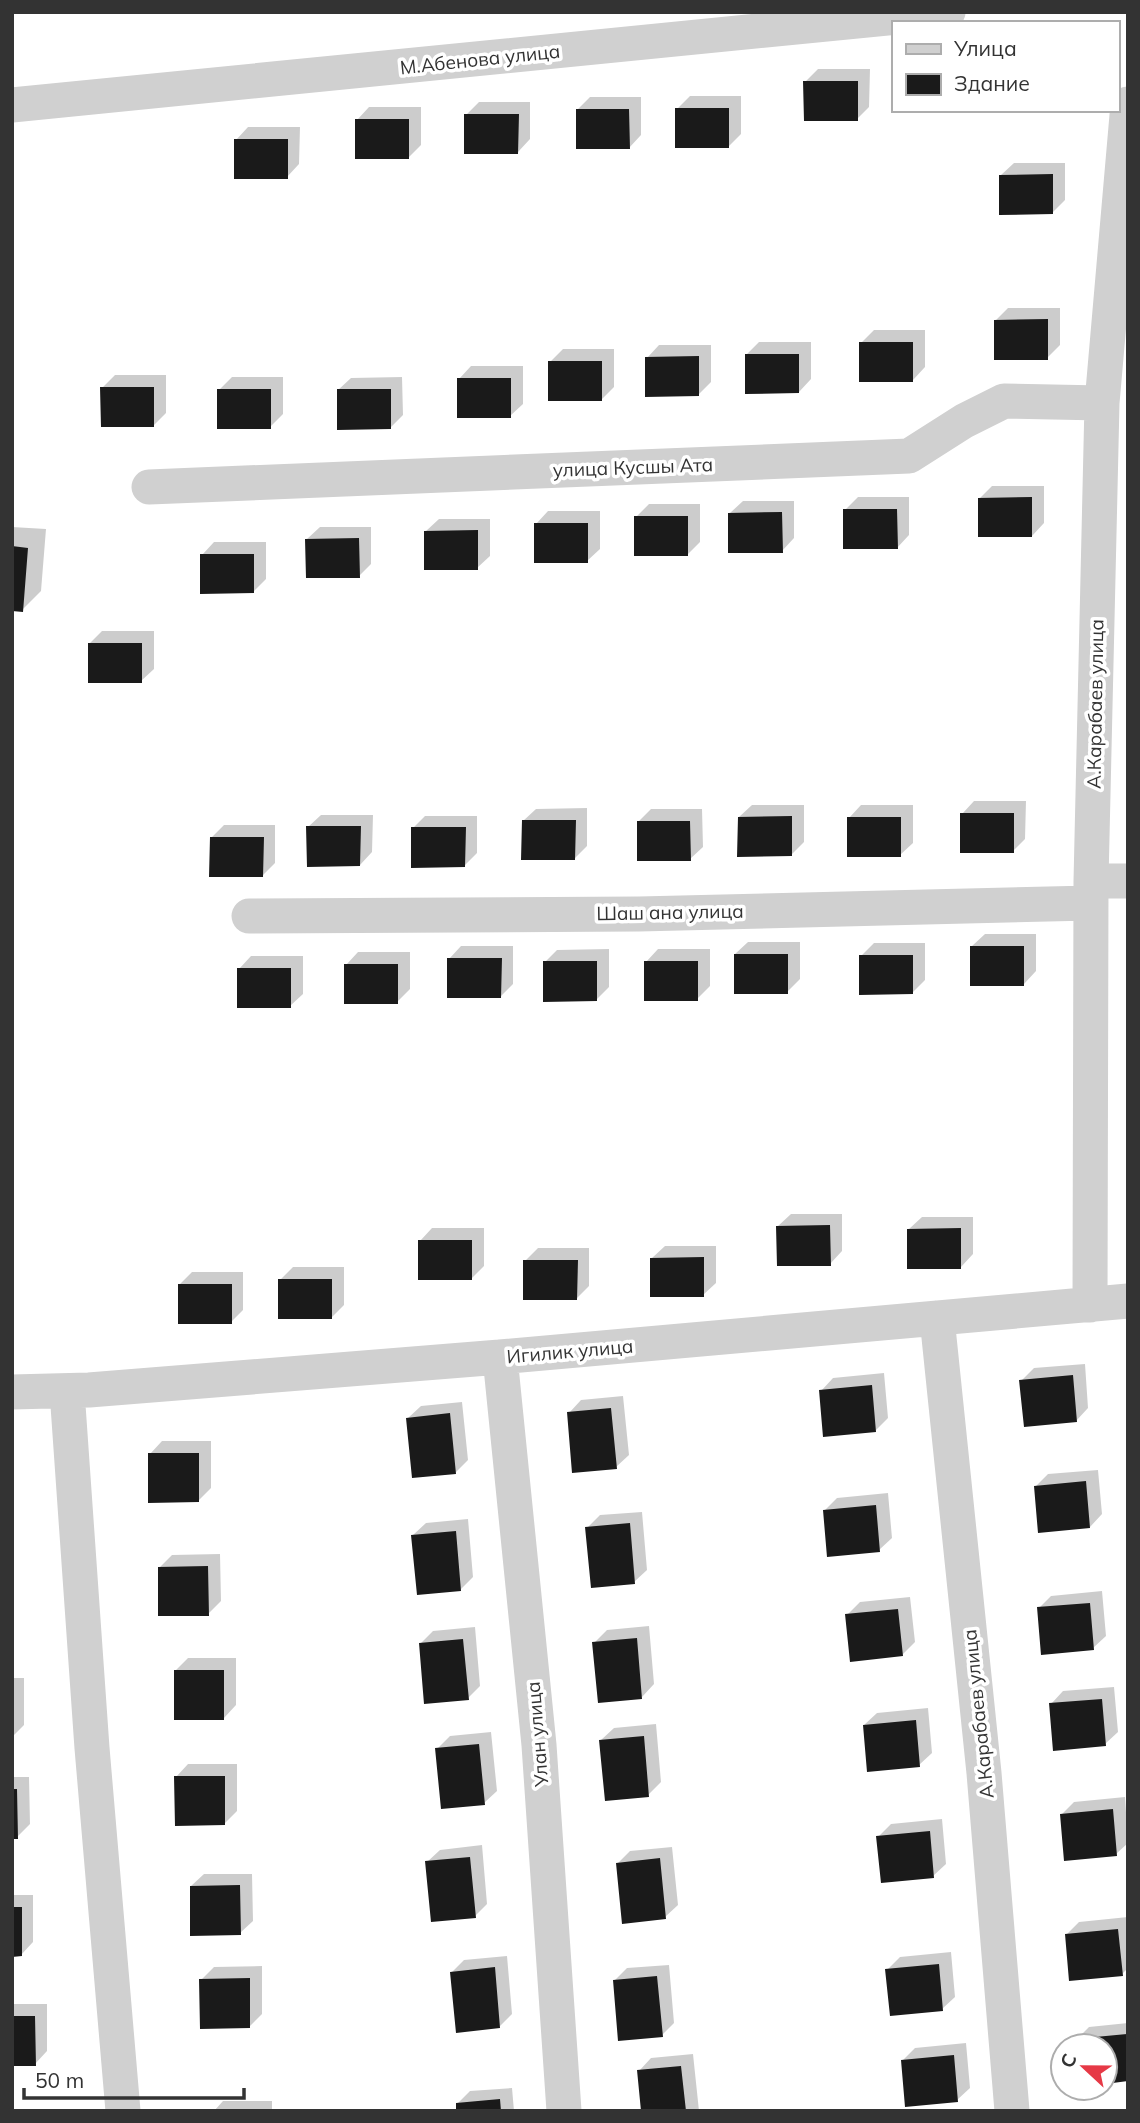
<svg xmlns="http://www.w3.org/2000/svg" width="1140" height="2123" font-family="Mulish,sans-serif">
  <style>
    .shadow { fill: #0003 }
    .building { fill: #1a1a1a }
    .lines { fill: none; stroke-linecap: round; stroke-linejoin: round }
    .street { stroke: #d0d0d0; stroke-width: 35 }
    .labels { text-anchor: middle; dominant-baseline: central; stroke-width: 7; stroke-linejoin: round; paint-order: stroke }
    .street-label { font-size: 19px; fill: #333; stroke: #fff }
  </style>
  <rect width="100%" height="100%" fill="#fff"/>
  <path class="shadow" d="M 818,69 L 870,69 L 869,107 L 857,119 L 805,82 Z
    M 690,96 L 741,96 L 741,134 L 729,146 L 677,109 Z
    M 590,97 L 641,97 L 641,135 L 629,148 L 577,110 Z
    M 479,102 L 530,102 L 530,139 L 518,152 L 466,115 Z
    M 369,107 L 421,107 L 421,145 L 408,158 L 357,120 Z
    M 248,127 L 300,127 L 299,164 L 287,177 L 236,140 Z
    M 1014,163 L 1065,163 L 1065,200 L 1052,213 L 1001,175 Z
    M 1008,308 L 1060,308 L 1060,345 L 1047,358 L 996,320 Z
    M 874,330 L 925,330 L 925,367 L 913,380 L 861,343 Z
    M 759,342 L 811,342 L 811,379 L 799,392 L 747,354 Z
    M 659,345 L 711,345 L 711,382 L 698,395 L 647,358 Z
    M 563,349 L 614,349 L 614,387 L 602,399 L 550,362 Z
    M 471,366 L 523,366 L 523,404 L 510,416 L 459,379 Z
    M 115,375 L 166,375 L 166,413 L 154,425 L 102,388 Z
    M 232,377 L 283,377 L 283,414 L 270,427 L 219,390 Z
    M 402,377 L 403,415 L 390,428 L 338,390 L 351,378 Z
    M 992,486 L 1044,486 L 1044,523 L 1032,536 L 980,498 Z
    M 858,497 L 909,497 L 909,535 L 897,548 L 845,510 Z
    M 743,501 L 794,501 L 794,538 L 782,551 L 730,513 Z
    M 649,504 L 700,504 L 700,542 L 688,554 L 636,517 Z
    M 548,511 L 600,511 L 600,549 L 587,561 L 536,524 Z
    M 439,519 L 490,519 L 490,556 L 477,568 L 426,531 Z
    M 12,527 L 46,529 L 41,591 L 22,610 L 12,609 Z
    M 320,527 L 371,527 L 371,564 L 359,576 L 307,539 Z
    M 214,542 L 266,542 L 266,579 L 253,592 L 202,555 Z
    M 102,631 L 154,631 L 154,669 L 141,681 L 89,644 Z
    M 974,801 L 1026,801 L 1025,839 L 1013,851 L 962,814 Z
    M 752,805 L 804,805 L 804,842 L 791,855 L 739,817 Z
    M 861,805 L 913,805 L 913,843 L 900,855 L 849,818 Z
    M 587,808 L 587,846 L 575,858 L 523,821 L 536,809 Z
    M 651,809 L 702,809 L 703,847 L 690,859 L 638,822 Z
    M 321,815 L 373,815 L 372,852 L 360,865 L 308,827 Z
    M 425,816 L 477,816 L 477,853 L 464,866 L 413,828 Z
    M 224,825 L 275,825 L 275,863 L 263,875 L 211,838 Z
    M 985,934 L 1036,934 L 1036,971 L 1024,984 L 972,946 Z
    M 748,942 L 800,942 L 800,979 L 787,992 L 735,954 Z
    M 874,943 L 925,943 L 925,980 L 912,993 L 861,956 Z
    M 461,946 L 513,946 L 513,984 L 501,996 L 449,959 Z
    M 609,949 L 609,987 L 596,1000 L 545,962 L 557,950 Z
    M 658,949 L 710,949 L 710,986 L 697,999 L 646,962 Z
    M 358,952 L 410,952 L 410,989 L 397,1002 L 346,965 Z
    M 251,956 L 303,956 L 303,994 L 290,1006 L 239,969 Z
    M 791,1214 L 842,1214 L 842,1251 L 830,1264 L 778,1226 Z
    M 922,1217 L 973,1217 L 973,1254 L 961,1267 L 909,1229 Z
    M 432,1228 L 484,1228 L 484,1266 L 472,1278 L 420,1241 Z
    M 665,1246 L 716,1246 L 716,1283 L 703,1295 L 652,1258 Z
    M 538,1248 L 589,1248 L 589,1286 L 577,1298 L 525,1261 Z
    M 293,1267 L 344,1267 L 344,1305 L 332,1317 L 280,1280 Z
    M 192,1272 L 243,1272 L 243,1310 L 231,1322 L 179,1285 Z
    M 1085,1364 L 1088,1408 L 1076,1421 L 1021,1381 L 1034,1368 Z
    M 884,1373 L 888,1418 L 875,1431 L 821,1391 L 833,1378 Z
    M 623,1396 L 629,1455 L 616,1467 L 569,1413 L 581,1400 Z
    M 462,1402 L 468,1460 L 455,1473 L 408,1418 L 421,1406 Z
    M 162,1441 L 211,1441 L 211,1488 L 199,1500 L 150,1454 Z
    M 1098,1470 L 1102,1514 L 1090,1527 L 1035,1487 L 1048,1474 Z
    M 888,1493 L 892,1538 L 879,1550 L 825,1510 L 837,1498 Z
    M 642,1512 L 647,1570 L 634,1582 L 587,1528 L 600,1515 Z
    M 468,1519 L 473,1577 L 460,1590 L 413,1535 L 426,1523 Z
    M 220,1554 L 221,1601 L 208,1614 L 160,1567 L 172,1555 Z
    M 1102,1591 L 1106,1636 L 1093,1648 L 1039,1608 L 1051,1596 Z
    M 910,1597 L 915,1642 L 902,1655 L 847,1615 L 860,1602 Z
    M 649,1626 L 654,1684 L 642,1697 L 594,1643 L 607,1630 Z
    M 475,1627 L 480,1686 L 468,1698 L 420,1644 L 433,1631 Z
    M 188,1658 L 236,1658 L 236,1705 L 224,1718 L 175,1671 Z
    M 12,1678 L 24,1678 L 24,1725 L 12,1737 Z
    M 1114,1687 L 1118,1732 L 1105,1744 L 1051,1704 L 1063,1691 Z
    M 928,1708 L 932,1753 L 919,1765 L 864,1725 L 877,1713 Z
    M 656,1724 L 661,1782 L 648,1795 L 601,1740 L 614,1728 Z
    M 491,1732 L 497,1791 L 484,1803 L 437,1749 L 450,1736 Z
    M 188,1764 L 237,1764 L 237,1811 L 224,1824 L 176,1777 Z
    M 12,1777 L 29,1777 L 30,1824 L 17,1837 L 12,1837 Z
    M 1125,1797 L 1128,1843 L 1116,1854 L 1062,1814 L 1074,1802 Z
    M 942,1819 L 946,1864 L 933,1876 L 878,1837 L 891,1824 Z
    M 482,1845 L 487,1904 L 475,1916 L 427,1862 L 440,1850 Z
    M 672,1847 L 678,1905 L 665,1917 L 618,1863 L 630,1851 Z
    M 204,1874 L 252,1874 L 253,1921 L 240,1933 L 191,1886 Z
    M 12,1895 L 33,1895 L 33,1942 L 21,1955 L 12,1955 Z
    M 1128,1917 L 1128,1968 L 1122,1974 L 1067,1934 L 1079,1922 Z
    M 951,1952 L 955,1997 L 942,2009 L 887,1970 L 900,1957 Z
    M 507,1956 L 512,2014 L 499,2027 L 452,1972 L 464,1960 Z
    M 669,1965 L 674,2023 L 662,2035 L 614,1981 L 627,1968 Z
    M 262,1966 L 262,2014 L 250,2026 L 201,1980 L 214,1967 Z
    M 12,2004 L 47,2004 L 47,2051 L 35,2064 L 12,2064 Z
    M 1128,2023 L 1128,2080 L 1105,2082 L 1105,2046 L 1077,2046 L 1076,2040 L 1089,2027 Z
    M 966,2043 L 970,2088 L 957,2100 L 902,2061 L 915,2048 Z
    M 693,2054 L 699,2111 L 643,2111 L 639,2071 L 651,2058 Z
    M 512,2088 L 514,2111 L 458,2111 L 457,2104 L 470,2091 Z
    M 223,2101 L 272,2101 L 272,2111 L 214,2111 Z"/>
  <path class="building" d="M 803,81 L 858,81 L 858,121 L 804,121 Z
    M 675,108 L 729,108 L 729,148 L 675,148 Z
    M 576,109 L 629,109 L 630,149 L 576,149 Z
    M 464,114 L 519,114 L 518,154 L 464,154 Z
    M 355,119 L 409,119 L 409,159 L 355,159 Z
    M 234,139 L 288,139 L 288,179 L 234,179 Z
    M 1053,174 L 1053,214 L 999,215 L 999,175 Z
    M 1048,319 L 1048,360 L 994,360 L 994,320 Z
    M 859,342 L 913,342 L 913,382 L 859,382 Z
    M 745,354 L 799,354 L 799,393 L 745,394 Z
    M 699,356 L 699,396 L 645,397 L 645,357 Z
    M 548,361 L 602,361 L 602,401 L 548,401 Z
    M 457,378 L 511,378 L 511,418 L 457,418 Z
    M 100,387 L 154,387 L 154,427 L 101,427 Z
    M 217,389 L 271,389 L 271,429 L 217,429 Z
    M 337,389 L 391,389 L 391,429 L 337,430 Z
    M 1032,497 L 1032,537 L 978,537 L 978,498 Z
    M 843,509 L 897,509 L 898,549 L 843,549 Z
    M 782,512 L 783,553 L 728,553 L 728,513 Z
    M 634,516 L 688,516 L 688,556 L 634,556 Z
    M 534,523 L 588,523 L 588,563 L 534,563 Z
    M 478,530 L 478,570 L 424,570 L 424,531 Z
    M 359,538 L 360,578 L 306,578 L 305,539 Z
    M 12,546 L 28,548 L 23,612 L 12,611 Z
    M 200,554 L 254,554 L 254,593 L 200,594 Z
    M 88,643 L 142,643 L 142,683 L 88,683 Z
    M 960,813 L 1014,813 L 1014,853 L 960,853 Z
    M 792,816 L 792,856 L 737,857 L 738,817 Z
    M 847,817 L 901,817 L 901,857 L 847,857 Z
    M 522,820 L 576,820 L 575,860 L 521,860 Z
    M 637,821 L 690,821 L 691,861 L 637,861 Z
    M 306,826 L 361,826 L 360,866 L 307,867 Z
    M 411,827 L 466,827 L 465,867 L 411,868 Z
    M 210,837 L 264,837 L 263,877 L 209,877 Z
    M 970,946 L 1024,946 L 1024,986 L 970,986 Z
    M 734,954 L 788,954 L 788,994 L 734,994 Z
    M 859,955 L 913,955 L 913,994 L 859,995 Z
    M 447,958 L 502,958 L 501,998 L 447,998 Z
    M 543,961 L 597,961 L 597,1001 L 543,1002 Z
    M 644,961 L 698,961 L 698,1001 L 644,1001 Z
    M 344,964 L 398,964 L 398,1004 L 344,1004 Z
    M 237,968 L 291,968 L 291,1008 L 237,1008 Z
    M 830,1225 L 831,1266 L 777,1266 L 776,1226 Z
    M 961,1228 L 961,1269 L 907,1269 L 907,1229 Z
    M 418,1240 L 472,1240 L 472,1280 L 418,1280 Z
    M 704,1257 L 704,1297 L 650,1297 L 650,1258 Z
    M 523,1260 L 578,1260 L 577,1300 L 523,1300 Z
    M 278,1279 L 332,1279 L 332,1319 L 278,1319 Z
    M 178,1284 L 232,1284 L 232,1324 L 178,1324 Z
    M 1073,1375 L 1077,1422 L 1024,1427 L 1019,1380 Z
    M 872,1385 L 876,1432 L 823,1437 L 819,1390 Z
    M 611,1408 L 617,1469 L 572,1473 L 567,1412 Z
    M 450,1413 L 456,1474 L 412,1478 L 406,1418 Z
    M 148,1453 L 199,1453 L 199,1502 L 148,1503 Z
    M 1086,1481 L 1090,1528 L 1038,1533 L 1034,1486 Z
    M 876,1505 L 880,1552 L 827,1557 L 823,1510 Z
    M 630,1523 L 635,1584 L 591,1588 L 585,1527 Z
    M 456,1531 L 461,1591 L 417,1595 L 411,1535 Z
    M 208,1566 L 209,1616 L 158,1616 L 158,1567 Z
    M 1090,1603 L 1094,1650 L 1041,1655 L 1037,1607 Z
    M 898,1609 L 903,1656 L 850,1662 L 845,1614 Z
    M 637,1638 L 642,1699 L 598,1703 L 592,1642 Z
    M 463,1639 L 469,1700 L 424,1704 L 419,1643 Z
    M 174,1670 L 224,1670 L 224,1720 L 174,1720 Z
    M 1102,1699 L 1106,1746 L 1053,1751 L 1049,1703 Z
    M 916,1720 L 920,1767 L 867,1772 L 863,1725 Z
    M 644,1736 L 649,1797 L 605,1801 L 599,1740 Z
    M 479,1744 L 485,1805 L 441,1809 L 435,1748 Z
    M 174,1776 L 225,1776 L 225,1825 L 175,1826 Z
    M 12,1789 L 17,1789 L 18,1839 L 12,1839 Z
    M 1113,1809 L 1117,1856 L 1064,1861 L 1060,1814 Z
    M 930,1831 L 934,1878 L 881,1883 L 876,1836 Z
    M 470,1857 L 476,1918 L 431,1922 L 425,1861 Z
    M 660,1858 L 666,1919 L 622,1924 L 616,1863 Z
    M 240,1885 L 241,1935 L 190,1936 L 190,1886 Z
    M 12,1907 L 22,1907 L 22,1956 L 12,1957 Z
    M 1118,1929 L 1123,1976 L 1069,1981 L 1065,1934 Z
    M 939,1964 L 943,2011 L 890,2016 L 885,1969 Z
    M 495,1967 L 500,2028 L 456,2033 L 450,1972 Z
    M 657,1976 L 663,2037 L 618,2041 L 613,1980 Z
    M 250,1978 L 250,2028 L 200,2029 L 199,1979 Z
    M 12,2016 L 35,2016 L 36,2066 L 12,2066 Z
    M 1127,2034 L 1128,2081 L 1105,2084 L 1105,2046 L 1075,2046 L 1074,2039 Z
    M 954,2055 L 958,2102 L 905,2107 L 901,2060 Z
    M 681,2066 L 686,2111 L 641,2111 L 637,2070 Z
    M 500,2099 L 501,2111 L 456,2111 L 456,2103 Z"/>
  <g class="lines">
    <path class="street" d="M 12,105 L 948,12
      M 149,487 L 909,456 L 964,421 L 1004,401 L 1102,403
      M 1091,881 L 1128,881
      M 249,916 L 639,914 L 1091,903
      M 1090,1305 L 1091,881 L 1102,403 L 1128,104
      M 937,1318 L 984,1773 L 1012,2111
      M 500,1357 L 539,1745 L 564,2111
      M 67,1391 L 92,1748 L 123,2111
      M 12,1392 L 89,1390 L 500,1357 L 1128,1301"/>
  </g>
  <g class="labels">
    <g class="street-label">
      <text transform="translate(480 59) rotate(-6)">М.Абенова улица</text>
      <text transform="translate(633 467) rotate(-2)">улица Кусшы Ата</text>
      <text transform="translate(1095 704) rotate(-89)">А.Карабаев улица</text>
      <text transform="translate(670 912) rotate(-1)">Шаш ана улица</text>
      <text transform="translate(570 1351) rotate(-5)">Игилик улица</text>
      <text transform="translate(978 1714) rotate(-96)">А.Карабаев улица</text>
      <text transform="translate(537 1734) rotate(-95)">Улан улица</text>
    </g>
  </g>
  <rect width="1140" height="2123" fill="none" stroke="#333333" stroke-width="28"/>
  <rect x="892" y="21" width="228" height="91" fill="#ffffff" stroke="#adadad" stroke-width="2"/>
  <rect x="906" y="44" width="35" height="10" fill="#d0d0d0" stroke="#adadad" stroke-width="2"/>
  <text x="954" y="56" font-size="21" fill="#333333">Улица</text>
  <rect x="906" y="74" width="35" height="21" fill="#1a1a1a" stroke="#adadad" stroke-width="2"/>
  <text x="954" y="91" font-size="21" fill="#333333">Здание</text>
  <g transform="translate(1084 2067) rotate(292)"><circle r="33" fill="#ffffff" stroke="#adadad" stroke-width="2"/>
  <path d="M0-5L12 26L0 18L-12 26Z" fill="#e63946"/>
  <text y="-10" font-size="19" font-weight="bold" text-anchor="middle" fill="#333333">С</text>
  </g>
  <path d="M24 2088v10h220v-10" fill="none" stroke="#333333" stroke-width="3.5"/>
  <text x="35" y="2088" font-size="21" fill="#333333" stroke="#ffffff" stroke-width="5" paint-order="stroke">50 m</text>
</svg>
